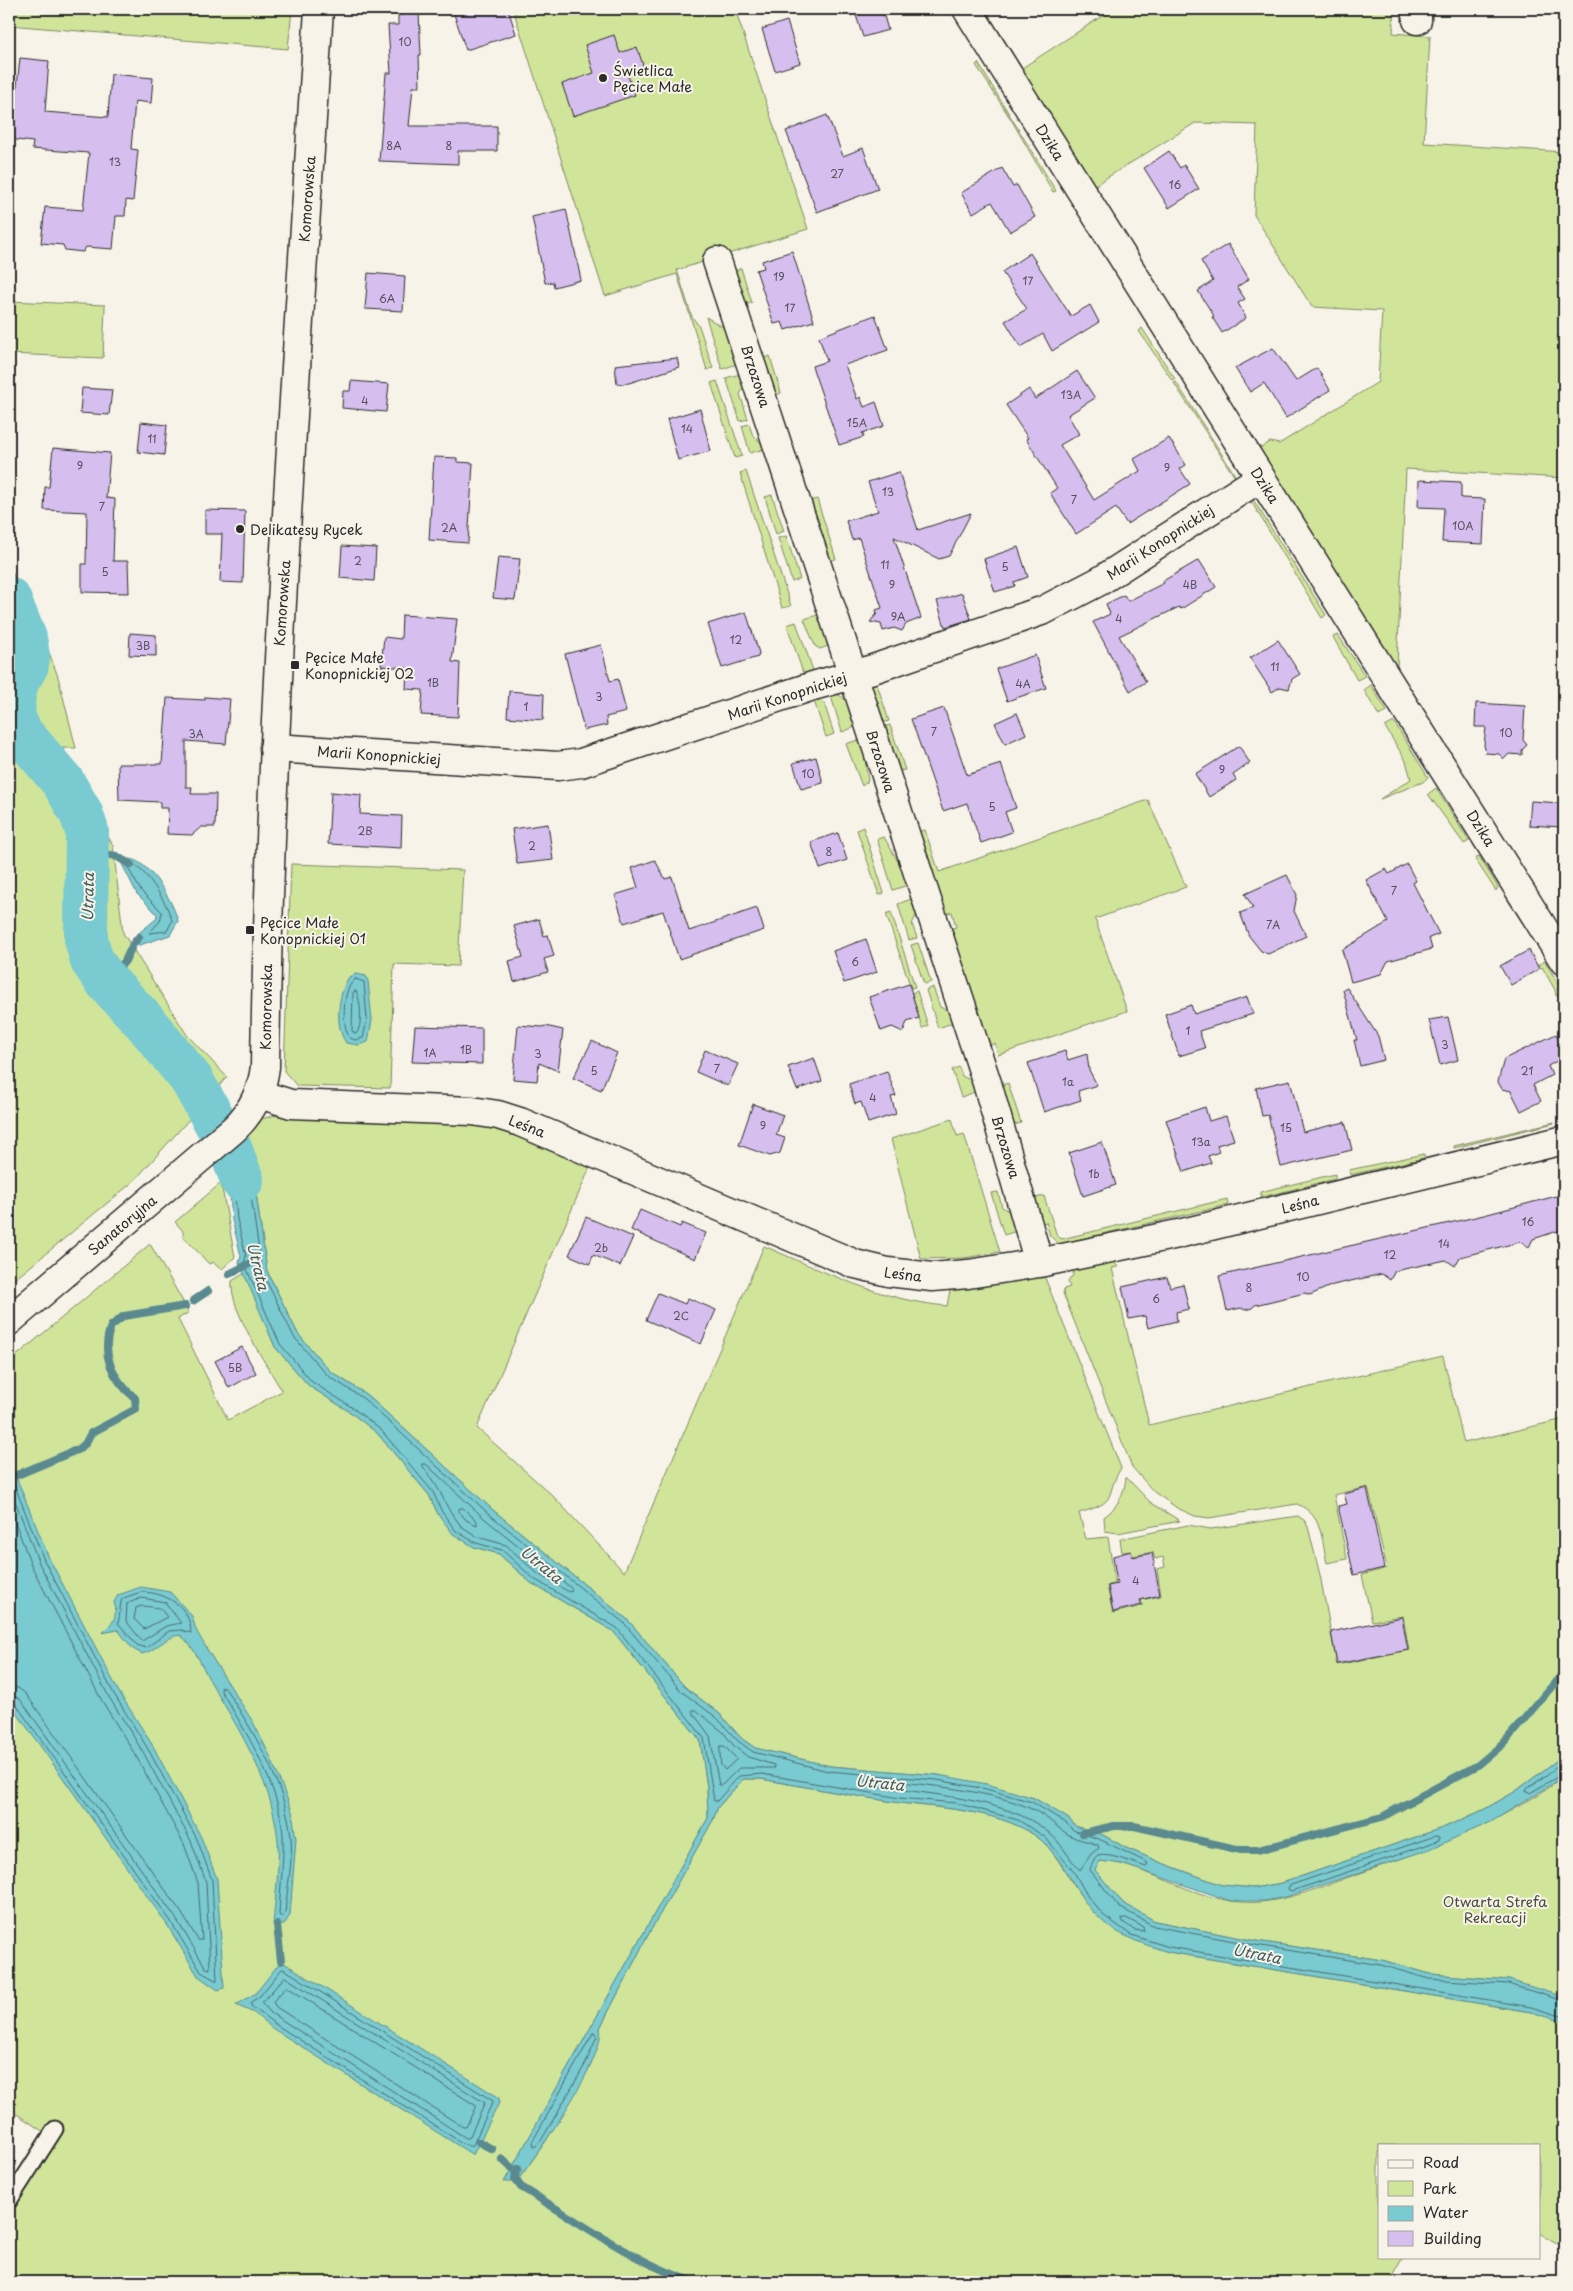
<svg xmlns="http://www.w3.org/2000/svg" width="1573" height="2291" font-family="'Playpen Sans',sans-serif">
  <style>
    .green { fill: #d0e59a; stroke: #7e8862 }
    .water { fill: #79cad1; stroke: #5a8a8f }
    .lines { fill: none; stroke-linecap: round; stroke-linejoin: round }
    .shore { stroke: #4a6b6d; stroke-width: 1 }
    .stream { stroke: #5a8a8f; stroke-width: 8 }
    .river { stroke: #79cad1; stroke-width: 44 }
    .building { fill: #d6bfef; stroke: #2b2b2b }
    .lane-casing { stroke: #2b2b2b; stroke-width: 19 }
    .street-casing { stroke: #2b2b2b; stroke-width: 31 }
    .secondary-casing { stroke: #2b2b2b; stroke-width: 31 }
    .lane { stroke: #f7f3e8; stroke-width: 15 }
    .street { stroke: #f7f3e8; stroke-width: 28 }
    .secondary { stroke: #f7f3e8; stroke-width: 28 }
    .poi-dot { fill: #2b2b2b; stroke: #f7f3e8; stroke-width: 2 }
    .labels { text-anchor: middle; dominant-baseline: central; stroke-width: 4; stroke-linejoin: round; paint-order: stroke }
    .number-label { font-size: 11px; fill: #56505c }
    .poi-label { font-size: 14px; fill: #2b2b2b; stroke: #f7f3e8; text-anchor: start }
    .street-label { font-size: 14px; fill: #2b2b2b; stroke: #f7f3e8 }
    .park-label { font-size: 14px; fill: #4c5041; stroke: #f7f3e8 }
    .water-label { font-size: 15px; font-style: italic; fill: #425b5d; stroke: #f7f3e8 }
  </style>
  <rect width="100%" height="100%" fill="#f7f3e8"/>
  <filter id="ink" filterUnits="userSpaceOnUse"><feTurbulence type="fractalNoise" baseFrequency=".02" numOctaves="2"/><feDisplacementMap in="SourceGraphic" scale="10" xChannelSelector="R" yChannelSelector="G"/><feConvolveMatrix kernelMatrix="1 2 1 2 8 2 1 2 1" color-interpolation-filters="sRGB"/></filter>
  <g filter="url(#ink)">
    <path class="green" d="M 9,9 L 292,9 L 288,49 L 9,25 Z
      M 513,9 L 735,9 L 808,229 L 677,270 L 692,317 L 699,326 L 713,368 L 707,370 L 677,274 L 605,296 Z
      M 978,9 L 985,9 L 1022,68 L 1113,9 L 1394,9 L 1393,33 L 1430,36 L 1424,143 L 1564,152 L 1564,478 L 1406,469 L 1397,666 L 1393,669 L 1256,451 L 1270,442 L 1279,444 L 1378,382 L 1382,311 L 1312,307 L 1254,215 L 1257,125 L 1195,123 L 1095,185 L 1106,203 L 1099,205 Z
      M 978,63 L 1056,191 L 1053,192 L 1012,121 L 976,65 Z
      M 741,268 L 752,303 L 747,304 L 742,302 L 732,273 Z
      M 9,301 L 105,305 L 103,358 L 9,354 Z
      M 706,317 L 728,330 L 737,364 L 722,369 Z
      M 1142,328 L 1175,379 L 1172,380 L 1139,331 Z
      M 770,356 L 781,393 L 773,396 L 762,363 L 764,358 Z
      M 740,374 L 747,382 L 740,394 L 748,419 L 740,421 L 726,378 Z
      M 717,381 L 742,456 L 735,458 L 711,383 Z
      M 1176,382 L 1235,475 L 1234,476 L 1174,383 Z
      M 749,424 L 753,436 L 768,448 L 750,453 L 742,426 Z
      M 746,471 L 791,606 L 782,608 L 740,473 Z
      M 772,495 L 784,531 L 776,534 L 765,497 Z
      M 1249,498 L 1252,498 L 1326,615 L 1322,618 Z
      M 817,499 L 836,559 L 830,560 L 825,558 L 810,501 Z
      M 786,536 L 800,579 L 792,582 L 778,538 Z
      M 9,566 L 30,607 L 50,655 L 58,677 L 76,748 L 63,748 L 113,846 L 123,933 L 187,1035 L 227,1077 L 134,1181 L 9,1284 Z
      M 818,615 L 824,617 L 832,641 L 827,643 L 828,646 L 820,649 L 815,646 L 804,619 Z
      M 796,622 L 815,676 L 805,679 L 787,625 Z
      M 1338,635 L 1365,676 L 1357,680 L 1333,637 Z
      M 876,681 L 889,721 L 879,724 L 870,687 L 872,682 Z
      M 1371,685 L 1387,711 L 1379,716 L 1364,690 Z
      M 830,693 C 847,694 852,709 858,722 L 855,727 L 842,732 Z
      M 817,700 L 824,703 L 834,734 L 826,737 L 814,701 Z
      M 1394,722 L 1428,777 L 1423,782 L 1380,799 L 1411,779 L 1406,761 L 1385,727 Z
      M 890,725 L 905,770 L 899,771 L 894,769 L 881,728 Z
      M 858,740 L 863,743 L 868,781 L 862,786 L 846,744 Z
      M 1436,788 L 1469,841 L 1464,844 L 1428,794 Z
      M 1148,800 L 1186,887 L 1095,919 L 1127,1011 L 998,1055 L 995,1043 L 988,1046 L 950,929 L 956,927 L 952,912 L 944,914 L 914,832 L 925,830 L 939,872 Z
      M 863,827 L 884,893 L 879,895 L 857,830 Z
      M 884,837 L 911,884 L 893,890 L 877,839 Z
      M 1479,856 L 1498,887 L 1496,891 L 1475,859 Z
      M 291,864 L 463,870 L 458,966 L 394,964 L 390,1088 L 297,1086 L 284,1071 Z
      M 911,899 L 916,901 L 919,910 L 912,924 L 917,938 L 909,940 L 898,904 Z
      M 891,912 L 915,987 L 911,988 L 886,914 Z
      M 918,943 L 931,982 L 924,984 L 911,945 Z
      M 1545,961 L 1563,992 L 1556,996 L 1555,990 L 1542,967 L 1540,969 L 1538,965 Z
      M 933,987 L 940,1007 L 953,1013 L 954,1019 L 952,1023 L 938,1028 L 926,990 Z
      M 917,991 L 928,1026 L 922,1028 L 912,993 Z
      M 959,1067 L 962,1076 L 976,1083 L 977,1087 L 975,1092 L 961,1097 L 952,1070 Z
      M 1008,1083 L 1021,1123 L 1010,1126 L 1002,1085 Z
      M 280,1114 L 486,1123 L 591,1165 L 477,1428 L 552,1495 L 624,1572 L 764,1246 C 823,1271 882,1301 947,1306 L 951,1285 L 1043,1273 L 1121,1468 C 1103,1497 1121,1501 1079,1513 L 1086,1539 L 1108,1537 L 1115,1583 L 1107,1586 L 1113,1613 L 1142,1606 L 1141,1600 L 1161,1596 L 1157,1569 L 1165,1567 L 1163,1557 L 1155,1559 L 1153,1552 L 1133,1556 L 1131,1551 L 1122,1552 L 1120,1539 L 1188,1525 L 1211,1529 L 1298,1516 L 1305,1521 L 1308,1527 L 1320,1575 L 1337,1665 L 1409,1650 L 1403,1616 L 1372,1621 L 1362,1575 L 1387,1568 L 1368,1487 L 1334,1495 L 1347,1559 L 1327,1563 C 1321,1538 1323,1515 1297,1504 L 1209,1518 L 1195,1516 L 1177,1508 L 1154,1492 L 1132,1467 L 1063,1293 L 1064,1289 L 1070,1287 L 1068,1282 L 1073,1275 L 1073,1269 L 1113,1260 L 1118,1267 L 1112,1268 L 1149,1425 L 1443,1356 L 1464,1443 L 1564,1419 L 1564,1755 L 1516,1791 L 1483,1810 L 1445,1827 L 1282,1883 L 1254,1888 L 1222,1885 L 1162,1863 L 1126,1848 L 1103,1835 L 1075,1826 L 1069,1819 L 1034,1798 L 938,1775 L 830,1766 L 755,1748 L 741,1738 L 720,1714 L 685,1687 L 628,1620 L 493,1510 L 367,1395 L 330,1371 L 298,1334 L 267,1271 L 251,1158 L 239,1140 L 261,1119 Z
      M 952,1119 L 957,1136 L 964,1134 L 1000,1252 L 964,1258 L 921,1259 L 891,1139 Z
      M 1554,1122 L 1554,1123 L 1454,1148 L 1454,1146 Z
      M 1424,1154 L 1424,1158 L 1350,1175 L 1349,1170 Z
      M 1335,1174 L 1335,1179 L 1262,1197 L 1260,1192 Z
      M 221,1183 L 235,1257 L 221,1270 L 213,1262 L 209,1264 L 183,1236 L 183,1231 L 175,1222 Z
      M 998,1192 L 1002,1207 L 1015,1215 L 1020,1230 L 1004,1235 L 991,1193 Z
      M 1044,1196 L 1057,1236 L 1062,1239 L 1227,1199 L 1228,1205 L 1059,1244 L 1050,1236 L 1046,1222 L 1039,1224 L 1031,1199 Z
      M 150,1244 L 189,1312 L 178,1319 L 228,1420 L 282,1391 C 267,1365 229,1310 232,1281 L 245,1273 L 275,1347 L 309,1386 L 350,1412 L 377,1433 L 429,1495 L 438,1514 L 474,1547 L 499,1554 L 531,1583 L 613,1631 L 700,1740 L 707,1787 L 708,1818 L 505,2181 L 518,2180 L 546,2141 L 591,2065 L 600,2028 L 647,1937 L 713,1820 L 718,1807 L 743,1779 L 761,1779 C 807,1787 853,1796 900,1803 C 944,1809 1005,1810 1041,1840 C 1060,1857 1069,1882 1085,1901 C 1108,1930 1135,1938 1168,1952 L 1531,2012 L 1509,1980 L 1430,1974 L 1382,1960 L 1256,1941 L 1155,1921 L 1123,1903 L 1094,1870 L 1100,1861 L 1112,1862 C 1155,1871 1198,1900 1242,1902 C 1279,1905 1318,1888 1352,1876 C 1427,1850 1500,1824 1564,1777 L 1564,2248 L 1539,2233 L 1539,2145 L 1379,2145 L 1379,2257 L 1404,2257 L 1390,2282 L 9,2282 L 9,2217 L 56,2140 L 9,2109 L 9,1362 Z
      M 1126,1477 L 1150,1502 L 1180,1521 L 1118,1533 L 1105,1531 L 1104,1517 C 1117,1508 1125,1493 1126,1477 Z"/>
    <path class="water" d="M 129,859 C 149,860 174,903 178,921 L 170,935 L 137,946 L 133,944 L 134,937 L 156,919 L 157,914 L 137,894 L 122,864 L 124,860 Z
      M 356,974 L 366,976 L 368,981 L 372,1020 L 368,1042 L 359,1045 L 346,1043 C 334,1025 338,994 349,977 Z
      M 239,1140 L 251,1158 L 267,1271 L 298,1334 L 330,1371 L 367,1395 L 493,1510 L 628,1620 L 685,1687 L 720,1714 L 741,1738 L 755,1748 L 830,1766 L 938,1775 L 987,1784 L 1034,1798 L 1069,1819 L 1075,1826 L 1103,1835 L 1126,1848 L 1162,1863 L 1222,1885 L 1254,1888 L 1282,1883 L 1445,1827 L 1483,1810 L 1516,1791 L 1564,1755 L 1564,1777 L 1491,1822 L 1430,1849 L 1286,1897 L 1265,1901 L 1231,1901 L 1122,1864 L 1100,1861 L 1095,1870 L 1123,1903 L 1155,1921 L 1256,1941 L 1382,1960 L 1430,1974 L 1509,1980 L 1564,1997 L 1564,2022 L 1531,2012 L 1168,1952 C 1133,1941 1104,1931 1083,1899 C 1070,1879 1059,1856 1041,1840 C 1006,1811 943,1808 900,1803 C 854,1796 807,1787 761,1779 L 743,1779 L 718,1807 L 713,1820 L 647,1937 L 600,2028 C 607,2057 537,2154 518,2180 L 504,2182 L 708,1818 L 707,1787 L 700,1740 L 613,1631 L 531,1583 L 499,1554 L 474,1547 L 453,1534 L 438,1514 L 429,1495 L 377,1433 L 350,1412 L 309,1386 L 275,1347 L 239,1262 L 241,1256 L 232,1220 L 228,1172 L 221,1156 Z
      M 9,1459 L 49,1558 L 119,1692 L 153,1746 L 201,1837 L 217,1879 L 224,1988 L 218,1990 L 198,1976 L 166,1923 L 9,1702 Z
      M 141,1587 L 170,1592 L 192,1616 L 196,1630 L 208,1651 L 253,1722 L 270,1756 L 292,1811 L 296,1839 L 290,1915 L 284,1925 L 273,1925 C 275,1899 281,1857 277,1833 C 270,1779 240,1731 213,1686 C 203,1670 196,1647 180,1635 C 164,1637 156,1651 142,1654 L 133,1649 L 118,1630 L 102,1633 C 113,1625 118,1616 114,1602 L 118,1595 Z
      M 281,1961 L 498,2097 L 500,2101 L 473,2155 L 272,2028 L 254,2013 L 236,2005 L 256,1993 Z"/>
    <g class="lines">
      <path class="shore" d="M 131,864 C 145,866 170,908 172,921 L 167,931 L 149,933 L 160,921 L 162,912 L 141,891 L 128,868 Z
        M 356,979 L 364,982 L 367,1020 L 363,1038 L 355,1040 L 350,1038 C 341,1027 342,986 356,979 Z
        M 356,991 C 361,999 363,1027 356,1034 L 352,1031 L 353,993 Z
        M 422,1464 L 426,1464 L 485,1519 L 571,1588 L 572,1591 L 569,1592 L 538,1574 L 506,1545 L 478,1537 L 461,1526 L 448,1508 L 439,1490 Z
        M 9,1471 L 44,1560 L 114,1694 L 148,1749 L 197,1839 L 212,1880 L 217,1981 L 201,1972 L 170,1920 L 15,1703 L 9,1700
        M 9,1485 L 39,1563 L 109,1697 L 143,1752 L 191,1841 L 206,1882 L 210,1969 L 206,1968 L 175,1917 L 20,1699 L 9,1694
        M 9,1506 L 32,1567 L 102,1701 L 136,1756 L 184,1844 L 198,1883 L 202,1940 L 198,1940 L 181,1912 L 26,1694 L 18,1688 L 9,1686
        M 460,1508 L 463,1508 L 477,1521 L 477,1525 L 466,1520 L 459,1511 Z
        M 141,1592 C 165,1592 191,1606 191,1633 L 181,1630 L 169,1631 L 146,1648 L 137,1645 L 118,1623 C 121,1615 119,1605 122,1599 Z
        M 142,1598 L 165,1602 L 181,1623 L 166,1626 L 142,1641 L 126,1621 L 127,1604 Z
        M 143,1606 L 160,1608 L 167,1617 L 144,1629 L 134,1619 L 136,1608 Z
        M 222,1687 L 225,1688 C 254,1732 285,1783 291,1837 C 293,1861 287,1889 285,1913 L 282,1917 L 279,1915 C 280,1889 284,1861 283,1834 C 279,1785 246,1731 221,1691 Z
        M 693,1710 L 696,1710 L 723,1732 L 734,1746 L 748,1757 L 774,1765 L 775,1768 L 739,1768 L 722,1785 L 719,1785 L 710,1736 L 693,1713 Z
        M 720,1746 L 724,1746 L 737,1759 L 725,1770 L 721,1765 Z
        M 1564,1762 L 1527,1789 L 1526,1792 L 1530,1793 L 1564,1773
        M 864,1779 C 913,1783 988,1789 1032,1809 C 1047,1816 1056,1827 1069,1835 C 1077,1840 1089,1841 1098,1845 L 1099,1848 L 1091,1854 L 1080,1870 C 1069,1859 1061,1842 1048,1832 C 1006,1796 917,1794 863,1784 L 861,1781 Z
        M 1436,1836 L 1439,1837 L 1439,1840 L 1429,1844 L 1307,1886 L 1291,1891 L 1288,1889 L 1289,1886 Z
        M 1126,1918 L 1143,1927 L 1144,1931 L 1134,1930 L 1123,1922 L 1122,1919 Z
        M 284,1969 L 493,2101 L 472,2147 L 462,2143 L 275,2024 L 251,2006 L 251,2002 L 260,1996 L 281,1970 Z
        M 285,1977 L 485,2103 L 469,2138 L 466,2138 L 271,2013 L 262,2003 Z
        M 287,1987 L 475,2105 L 475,2108 L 466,2127 L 463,2127 L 276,2007 L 273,2002 Z
        M 1564,2001 L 1508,1984 L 1429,1979 L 1381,1965 L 1255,1945 L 1154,1926 L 1119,1907 L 1090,1870 C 1091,1866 1094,1858 1098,1856 C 1107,1852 1136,1864 1146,1867 L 1148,1863 L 1101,1840 L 1073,1830 L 1066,1823 L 1032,1802 L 986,1789 L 937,1780 L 828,1771 L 753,1752 L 738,1741 L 717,1718 L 681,1691 L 624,1623 L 489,1514 L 364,1399 L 327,1375 L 294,1337 L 262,1272 L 246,1161 L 237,1150 L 228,1156 L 233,1171 L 237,1219 L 246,1256 L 244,1263 L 280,1344 L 312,1382 L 353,1408 L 381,1430 L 433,1492 L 442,1512 L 456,1531 L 476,1543 L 502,1550 L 534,1579 L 617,1628 L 704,1738 L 714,1801 L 717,1801 L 739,1776 L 762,1774 L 900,1798 L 956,1803 L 1018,1820 L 1045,1837 L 1074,1872 L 1088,1897 L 1103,1915 L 1131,1935 L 1169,1947 L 1531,2007 L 1564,2017
        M 594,2032 L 597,2036 L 586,2063 L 542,2139 L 536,2146 L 533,2147 L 532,2143 Z"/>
      <path class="stream" d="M 88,851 L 116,856 L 131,865
        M 107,982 L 125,961 L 133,944 L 139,937
        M 229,1274 L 249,1264
        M 193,1301 L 208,1291
        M 17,1475 L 79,1449 L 85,1444 L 91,1433 L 136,1409 L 135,1398 C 113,1380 100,1354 111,1326 L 124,1316 L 185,1306
        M 1083,1833 L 1114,1826 L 1134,1826 L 1241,1850 L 1258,1850 L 1382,1817 L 1478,1765 L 1503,1744 L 1564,1672
        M 277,1925 L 281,1961
        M 479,2142 L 492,2149
        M 502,2159 L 516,2172 L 518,2169
        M 516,2172 L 515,2179 L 521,2187 C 573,2218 638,2265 695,2282"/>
      <path class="river" d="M 9,599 L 25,638 L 28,656 L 27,665 L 17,682 L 13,700 L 14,719 L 21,733 L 63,782 L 81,813 L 87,831 L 86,939 L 92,961 L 107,982 L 144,1021 L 191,1079 L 230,1148 L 242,1180"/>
    </g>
    <path class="building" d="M 470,9 L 508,9 L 516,34 L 466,50 L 454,14 Z
      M 854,9 L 882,9 L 888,30 L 863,37 Z
      M 419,13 L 421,55 L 419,55 L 420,87 L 413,87 L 409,126 L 497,126 L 497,151 L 458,151 L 458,164 L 379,161 L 386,73 L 391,73 L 388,25 L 398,25 L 398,15 Z
      M 787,21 L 800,63 L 775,71 L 762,29 Z
      M 614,35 L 620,53 L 637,47 L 644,68 L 627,73 L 635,95 L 573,116 L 562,84 L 594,73 L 585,45 Z
      M 20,58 L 49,61 L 45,112 L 108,117 L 111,74 L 153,78 L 151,103 L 135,101 L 131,149 L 138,150 L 133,201 L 126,200 L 125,216 L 116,216 L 113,249 L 86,247 L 83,252 L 65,250 L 63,245 L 41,243 L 45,207 L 83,210 L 89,153 L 32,149 L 33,142 L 9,139 L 10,94 L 16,95 Z
      M 827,115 L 843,156 L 863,148 L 878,189 L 817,212 L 786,131 Z
      M 1169,151 L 1180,168 L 1184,165 L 1199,189 L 1169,208 L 1144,168 Z
      M 1002,168 L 1013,187 L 1017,185 L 1035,217 L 1010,232 L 992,202 L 973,213 L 961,193 Z
      M 566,209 L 581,280 L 554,287 L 553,282 L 545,283 L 532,217 Z
      M 1228,244 L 1249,279 L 1237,287 L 1245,299 L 1238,303 L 1246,318 L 1222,333 L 1212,317 L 1214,316 L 1198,291 L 1213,281 L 1201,261 Z
      M 792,251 L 814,321 L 785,330 L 782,322 L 774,324 L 756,270 L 764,268 L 762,261 Z
      M 1030,253 L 1071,316 L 1090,305 L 1099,322 L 1052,351 L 1043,334 L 1021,347 L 1005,321 L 1027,309 L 1002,272 Z
      M 368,273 L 405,276 L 403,311 L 365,309 Z
      M 875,315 L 888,350 L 845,365 L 857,399 L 860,397 L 864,407 L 876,402 L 884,426 L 862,433 L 864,437 L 839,445 L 812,366 L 827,361 L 819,337 Z
      M 1273,348 L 1296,381 L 1317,368 L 1330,390 L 1286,418 L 1264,383 L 1250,392 L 1235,368 Z
      M 677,358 L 679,367 L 629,383 L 617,384 L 615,365 Z
      M 1077,371 L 1095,398 L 1068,415 L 1079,434 L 1060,445 L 1094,500 L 1140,471 L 1134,459 L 1169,438 L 1186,465 L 1180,469 L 1190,484 L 1127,524 L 1116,508 L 1076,534 L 1050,493 L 1057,488 L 1026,439 L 1028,438 L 1006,405 L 1029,389 L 1035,399 Z
      M 351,381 L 389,384 L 386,412 L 342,408 L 343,391 L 350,391 Z
      M 82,388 L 112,390 L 109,415 L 80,413 Z
      M 700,409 L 711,451 L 678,460 L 667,419 Z
      M 141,422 L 167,425 L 164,455 L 138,452 Z
      M 53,448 L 110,453 L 106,498 L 115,499 L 113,561 L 128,561 L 129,593 L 82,592 L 82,564 L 86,564 L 87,512 L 44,510 L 45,487 L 49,487 Z
      M 434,457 L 457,458 L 457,462 L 473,463 L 468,543 L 429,540 Z
      M 899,472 L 918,530 L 971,513 L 949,556 L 939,559 L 894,537 L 921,618 L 906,624 L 902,631 L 894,628 L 883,631 L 881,624 L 870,622 L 877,614 L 876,610 L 882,608 L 859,538 L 852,540 L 846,521 L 878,511 L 868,482 Z
      M 1419,480 L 1461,482 L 1461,498 L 1485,499 L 1483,544 L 1442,542 L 1444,508 L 1418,507 Z
      M 205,510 L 245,511 L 243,583 L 220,582 L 222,534 L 205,534 Z
      M 342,546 L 376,548 L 374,581 L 340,578 Z
      M 1018,547 L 1028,577 L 1014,582 L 1015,586 L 995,592 L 984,559 Z
      M 498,557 L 520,559 L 515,600 L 493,598 Z
      M 1199,560 L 1216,587 L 1181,609 L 1179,607 L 1119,636 L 1146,682 L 1130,691 L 1093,622 L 1110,614 L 1106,604 L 1124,595 L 1128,601 L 1164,583 L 1163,581 Z
      M 962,593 L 971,619 L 945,627 L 937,601 Z
      M 746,612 L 759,653 L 758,657 L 722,668 L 708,624 Z
      M 402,615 L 457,619 L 452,662 L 460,663 L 458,717 L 421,715 L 423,690 L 406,689 L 407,668 L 381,666 L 384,637 L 401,639 Z
      M 130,633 L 156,635 L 156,656 L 129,655 Z
      M 1278,640 L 1300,674 L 1292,679 L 1289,689 L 1280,687 L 1272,692 L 1250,658 Z
      M 601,645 L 610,681 L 618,679 L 626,712 L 606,717 L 607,725 L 584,730 L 565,654 Z
      M 1035,655 L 1046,688 L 1007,701 L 996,669 Z
      M 509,691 L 544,694 L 543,720 L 507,717 Z
      M 205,697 L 230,699 L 226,744 L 186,741 L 186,787 L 192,787 L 191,794 L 216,794 L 215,827 L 201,827 L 192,835 L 167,834 L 168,808 L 160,808 L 160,802 L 119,800 L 118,764 L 162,764 L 167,698 L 205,700 Z
      M 1476,703 L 1525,706 L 1523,740 L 1527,745 L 1522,750 L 1522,755 L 1509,754 L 1504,759 L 1499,754 L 1486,753 L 1484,745 L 1486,727 L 1475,727 Z
      M 944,708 L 967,775 L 1001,764 L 1016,808 L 1005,812 L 1012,832 L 981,843 L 967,803 L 943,811 L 911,719 Z
      M 1017,713 L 1026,734 L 1005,744 L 995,723 Z
      M 1239,746 L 1250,763 L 1233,775 L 1236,780 L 1209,797 L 1195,774 Z
      M 816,757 L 823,783 L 801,789 L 793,763 Z
      M 331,792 L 361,795 L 360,814 L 402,816 L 401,848 L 328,844 Z
      M 1531,801 L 1561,803 L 1561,827 L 1529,825 Z
      M 548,824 L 553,860 L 517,864 L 512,829 Z
      M 838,833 L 847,860 L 820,869 L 811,842 Z
      M 655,860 L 665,879 L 672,877 L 689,931 L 757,908 L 764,930 L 679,959 L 663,911 L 624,923 L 615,895 L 638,888 L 632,868 Z
      M 1407,864 L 1416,881 L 1413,883 L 1439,934 L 1429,938 L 1432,949 L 1388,961 L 1381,974 L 1351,982 L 1342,950 L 1388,922 L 1366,880 L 1386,869 L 1389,874 Z
      M 1287,875 L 1297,895 L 1294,911 L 1306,936 L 1268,954 L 1261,951 L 1249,936 L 1240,913 L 1253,908 L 1245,894 Z
      M 539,919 L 544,936 L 548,935 L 554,956 L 544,959 L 548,972 L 514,982 L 509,961 L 523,957 L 514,926 Z
      M 866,939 L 877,972 L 844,983 L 833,951 Z
      M 1529,950 L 1539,969 L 1511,985 L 1500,966 Z
      M 909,984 L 919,1018 L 907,1022 L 903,1032 L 892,1027 L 881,1031 L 869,997 Z
      M 1347,988 L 1378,1036 L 1384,1060 L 1360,1066 L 1354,1040 L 1357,1040 L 1343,990 Z
      M 1247,997 L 1253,1014 L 1199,1031 L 1205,1048 L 1179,1056 L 1165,1014 L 1191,1005 L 1194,1014 Z
      M 1448,1017 L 1458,1060 L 1440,1065 L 1429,1020 Z
      M 518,1025 L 542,1027 L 545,1026 L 563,1030 L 558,1071 L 539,1063 L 537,1081 L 513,1079 Z
      M 415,1026 L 482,1028 L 482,1064 L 412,1062 Z
      M 1556,1034 L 1564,1050 L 1564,1057 L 1548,1066 L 1552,1075 L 1533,1085 L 1541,1101 L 1521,1111 L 1511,1091 L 1502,1089 L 1498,1082 L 1504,1059 Z
      M 592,1041 L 617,1053 L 601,1090 L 573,1078 Z
      M 705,1050 L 738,1064 L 728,1086 L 696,1072 Z
      M 1065,1051 L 1068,1060 L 1087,1054 L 1089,1070 L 1097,1085 L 1078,1091 L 1081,1100 L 1044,1112 L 1028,1063 Z
      M 814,1058 L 822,1081 L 797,1090 L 788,1067 Z
      M 887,1071 L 896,1096 L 891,1097 L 896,1114 L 868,1123 L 861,1102 L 855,1104 L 849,1084 Z
      M 1290,1080 L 1303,1132 L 1345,1122 L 1352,1150 L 1281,1167 L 1268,1115 L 1262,1116 L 1256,1088 Z
      M 753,1104 L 783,1115 L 776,1135 L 785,1138 L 780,1153 L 770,1156 L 739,1145 Z
      M 1205,1107 L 1209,1121 L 1226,1116 L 1234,1140 L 1217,1145 L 1219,1152 L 1208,1156 L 1211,1163 L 1184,1172 L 1166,1120 Z
      M 1102,1142 L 1116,1185 L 1083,1196 L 1069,1153 Z
      M 1564,1194 L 1564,1229 L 1533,1239 L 1529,1247 L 1520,1242 L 1460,1257 L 1455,1266 L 1446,1260 L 1395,1271 L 1390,1280 L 1382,1274 L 1333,1285 L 1310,1295 L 1305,1293 L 1255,1305 L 1252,1308 L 1245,1310 L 1241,1308 L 1227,1311 L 1219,1276 L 1484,1215 Z
      M 640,1210 L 680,1227 L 682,1223 L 706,1233 L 695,1259 L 631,1230 Z
      M 586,1217 L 633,1237 L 620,1266 L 593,1255 L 590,1264 L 569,1255 Z
      M 1167,1277 L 1170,1287 L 1183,1284 L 1189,1309 L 1176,1312 L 1177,1321 L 1148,1328 L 1145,1316 L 1129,1319 L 1122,1287 Z
      M 658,1293 L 685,1304 L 688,1298 L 716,1310 L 701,1344 L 646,1320 Z
      M 242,1347 L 256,1373 L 229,1388 L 215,1361 Z
      M 1367,1488 L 1384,1568 L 1354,1575 L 1338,1506 L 1347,1504 L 1344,1494 Z
      M 1131,1551 L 1132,1557 L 1152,1553 L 1160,1595 L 1140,1600 L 1142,1605 L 1113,1612 L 1108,1586 L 1117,1584 L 1113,1556 Z
      M 1402,1617 L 1408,1650 L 1337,1664 L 1331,1632 Z"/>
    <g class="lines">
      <defs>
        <path id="lane" d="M 9,2201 L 55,2129"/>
        <path id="street" d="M 967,9 L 1564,961
          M 1417,20 L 1417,9
          M 717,261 L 987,1083 L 1039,1263
          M 274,748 L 558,766 L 581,763 L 813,686 L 873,669 L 1044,610 L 1100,581 L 1260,478
          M 259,1094 L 291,1104 L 472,1111 L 498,1115 L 520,1122 L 855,1264 L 888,1272 L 932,1277 L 968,1274 L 1039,1263 L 1178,1234 L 1564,1140"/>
        <path id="secondary" d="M 9,1321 L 234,1129 C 253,1111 262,1091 265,1067 C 270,713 297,361 319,9"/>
      </defs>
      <use href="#lane" class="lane-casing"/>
      <use href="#street" class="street-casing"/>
      <use href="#secondary" class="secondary-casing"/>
      <use href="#lane" class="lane"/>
      <use href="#street" class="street"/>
      <use href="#secondary" class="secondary"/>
    </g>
  </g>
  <g class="poi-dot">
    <circle cx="603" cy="78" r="5"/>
    <circle cx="240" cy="529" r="5"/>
    <rect x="290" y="660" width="10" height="10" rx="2.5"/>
    <rect x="245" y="925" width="10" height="10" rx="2.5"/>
  </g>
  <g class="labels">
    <g class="number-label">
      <text x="405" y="41">10</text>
      <text x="394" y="145">8A</text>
      <text x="449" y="145">8</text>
      <text x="115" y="161">13</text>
      <text x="837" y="173">27</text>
      <text x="1175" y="184">16</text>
      <text x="779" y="276">19</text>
      <text x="1028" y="280">17</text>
      <text x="387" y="298">6A</text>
      <text x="790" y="307">17</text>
      <text x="1071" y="394">13A</text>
      <text x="365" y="400">4</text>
      <text x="857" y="422">15A</text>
      <text x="687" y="428">14</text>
      <text x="152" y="438">11</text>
      <text x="80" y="465">9</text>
      <text x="1167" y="467">9</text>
      <text x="888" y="491">13</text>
      <text x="1074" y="499">7</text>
      <text x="102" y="506">7</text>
      <text x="1463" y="525">10A</text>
      <text x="449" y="527">2A</text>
      <text x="358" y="560">2</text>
      <text x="885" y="564">11</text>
      <text x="1005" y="566">5</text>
      <text x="105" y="571">5</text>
      <text x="892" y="584">9</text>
      <text x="1190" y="584">4B</text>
      <text x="898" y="616">9A</text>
      <text x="1119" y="618">4</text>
      <text x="736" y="639">12</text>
      <text x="143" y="645">3B</text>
      <text x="1275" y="666">11</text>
      <text x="433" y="682">1B</text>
      <text x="1023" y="683">4A</text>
      <text x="599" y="696">3</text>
      <text x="526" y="706">1</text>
      <text x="934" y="731">7</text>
      <text x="1506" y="732">10</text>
      <text x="196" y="733">3A</text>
      <text x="1222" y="769">9</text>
      <text x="808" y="773">10</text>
      <text x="992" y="806">5</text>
      <text x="365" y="830">2B</text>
      <text x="532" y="845">2</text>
      <text x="829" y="851">8</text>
      <text x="1394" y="890">7</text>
      <text x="1273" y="924">7A</text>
      <text x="855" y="961">6</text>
      <text x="1188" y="1030">1</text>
      <text x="1445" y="1044">3</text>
      <text x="466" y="1049">1B</text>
      <text x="430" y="1052">1A</text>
      <text x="538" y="1053">3</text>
      <text x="717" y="1068">7</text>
      <text x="594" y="1070">5</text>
      <text x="1527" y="1070">21</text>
      <text x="1068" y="1081">1a</text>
      <text x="873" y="1097">4</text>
      <text x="763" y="1125">9</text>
      <text x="1286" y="1127">15</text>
      <text x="1201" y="1141">13a</text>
      <text x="1094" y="1173">1b</text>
      <text x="1528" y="1221">16</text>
      <text x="1444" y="1243">14</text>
      <text x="601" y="1247">2b</text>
      <text x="1390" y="1254">12</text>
      <text x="1303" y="1276">10</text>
      <text x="1249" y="1287">8</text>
      <text x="1156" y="1298">6</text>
      <text x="681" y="1315">2C</text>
      <text x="235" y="1367">5B</text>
      <text x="1136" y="1580">4</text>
    </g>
    <g class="poi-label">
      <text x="613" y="70">Świetlica<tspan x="613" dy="16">Pęcice Małe</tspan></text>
      <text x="250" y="529">Delikatesy Rycek</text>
      <text x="305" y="657">Pęcice Małe<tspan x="305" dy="16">Konopnickiej 02</tspan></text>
      <text x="260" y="922">Pęcice Małe<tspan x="260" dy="16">Konopnickiej 01</tspan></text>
    </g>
    <g class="street-label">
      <text transform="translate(1050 142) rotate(58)">Dzika</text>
      <text transform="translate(307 199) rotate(-86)">Komorowska</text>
      <text transform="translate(756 376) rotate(72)">Brzozowa</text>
      <text transform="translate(1265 485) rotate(58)">Dzika</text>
      <text transform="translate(1160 542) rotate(-33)">Marii Konopnickiej</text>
      <text transform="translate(282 603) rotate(-86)">Komorowska</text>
      <text transform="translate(787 696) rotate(-18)">Marii Konopnickiej</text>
      <text transform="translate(379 755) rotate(4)">Marii Konopnickiej</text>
      <text transform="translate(881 761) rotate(72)">Brzozowa</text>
      <text transform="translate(1481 828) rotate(58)">Dzika</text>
      <text transform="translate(266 1007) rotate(-89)">Komorowska</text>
      <text transform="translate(527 1126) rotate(21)">Leśna</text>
      <text transform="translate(1006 1147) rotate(73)">Brzozowa</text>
      <text transform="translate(1300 1204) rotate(-14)">Leśna</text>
      <text transform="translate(122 1225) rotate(-40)">Sanatoryjna</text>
      <text transform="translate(903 1274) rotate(7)">Leśna</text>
    </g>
    <g class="park-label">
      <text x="1495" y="1901">Otwarta Strefa<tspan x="1495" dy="16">Rekreacji</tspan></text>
    </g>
    <g class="water-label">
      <text transform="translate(87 897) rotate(-89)">Utrata</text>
      <text transform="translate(259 1266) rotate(76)">Utrata</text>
      <text transform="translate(542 1564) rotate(39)">Utrata</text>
      <text transform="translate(880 1782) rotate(6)">Utrata</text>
      <text transform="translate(1257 1953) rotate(11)">Utrata</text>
    </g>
  </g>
  <rect width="1573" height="2291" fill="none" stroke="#f7f3e8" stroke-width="30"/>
  <rect x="15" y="15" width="1543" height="2261" fill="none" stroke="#2b2b2b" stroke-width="2" filter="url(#ink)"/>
  <rect x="1378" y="2144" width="162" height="115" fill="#f7f3e8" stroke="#a5a39c"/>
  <rect x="1388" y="2160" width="25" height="8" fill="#f7f3e8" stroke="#a5a39c"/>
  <text x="1423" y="2168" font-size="15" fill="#2b2b2b">Road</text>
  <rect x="1388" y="2181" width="25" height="15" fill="#d0e59a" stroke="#a5a39c"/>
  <text x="1423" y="2194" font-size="15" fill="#2b2b2b">Park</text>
  <rect x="1388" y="2206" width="25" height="15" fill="#79cad1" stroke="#a5a39c"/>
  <text x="1423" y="2218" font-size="15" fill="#2b2b2b">Water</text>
  <rect x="1388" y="2231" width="25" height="15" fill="#d6bfef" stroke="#a5a39c"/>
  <text x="1423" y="2244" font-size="15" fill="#2b2b2b">Building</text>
</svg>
